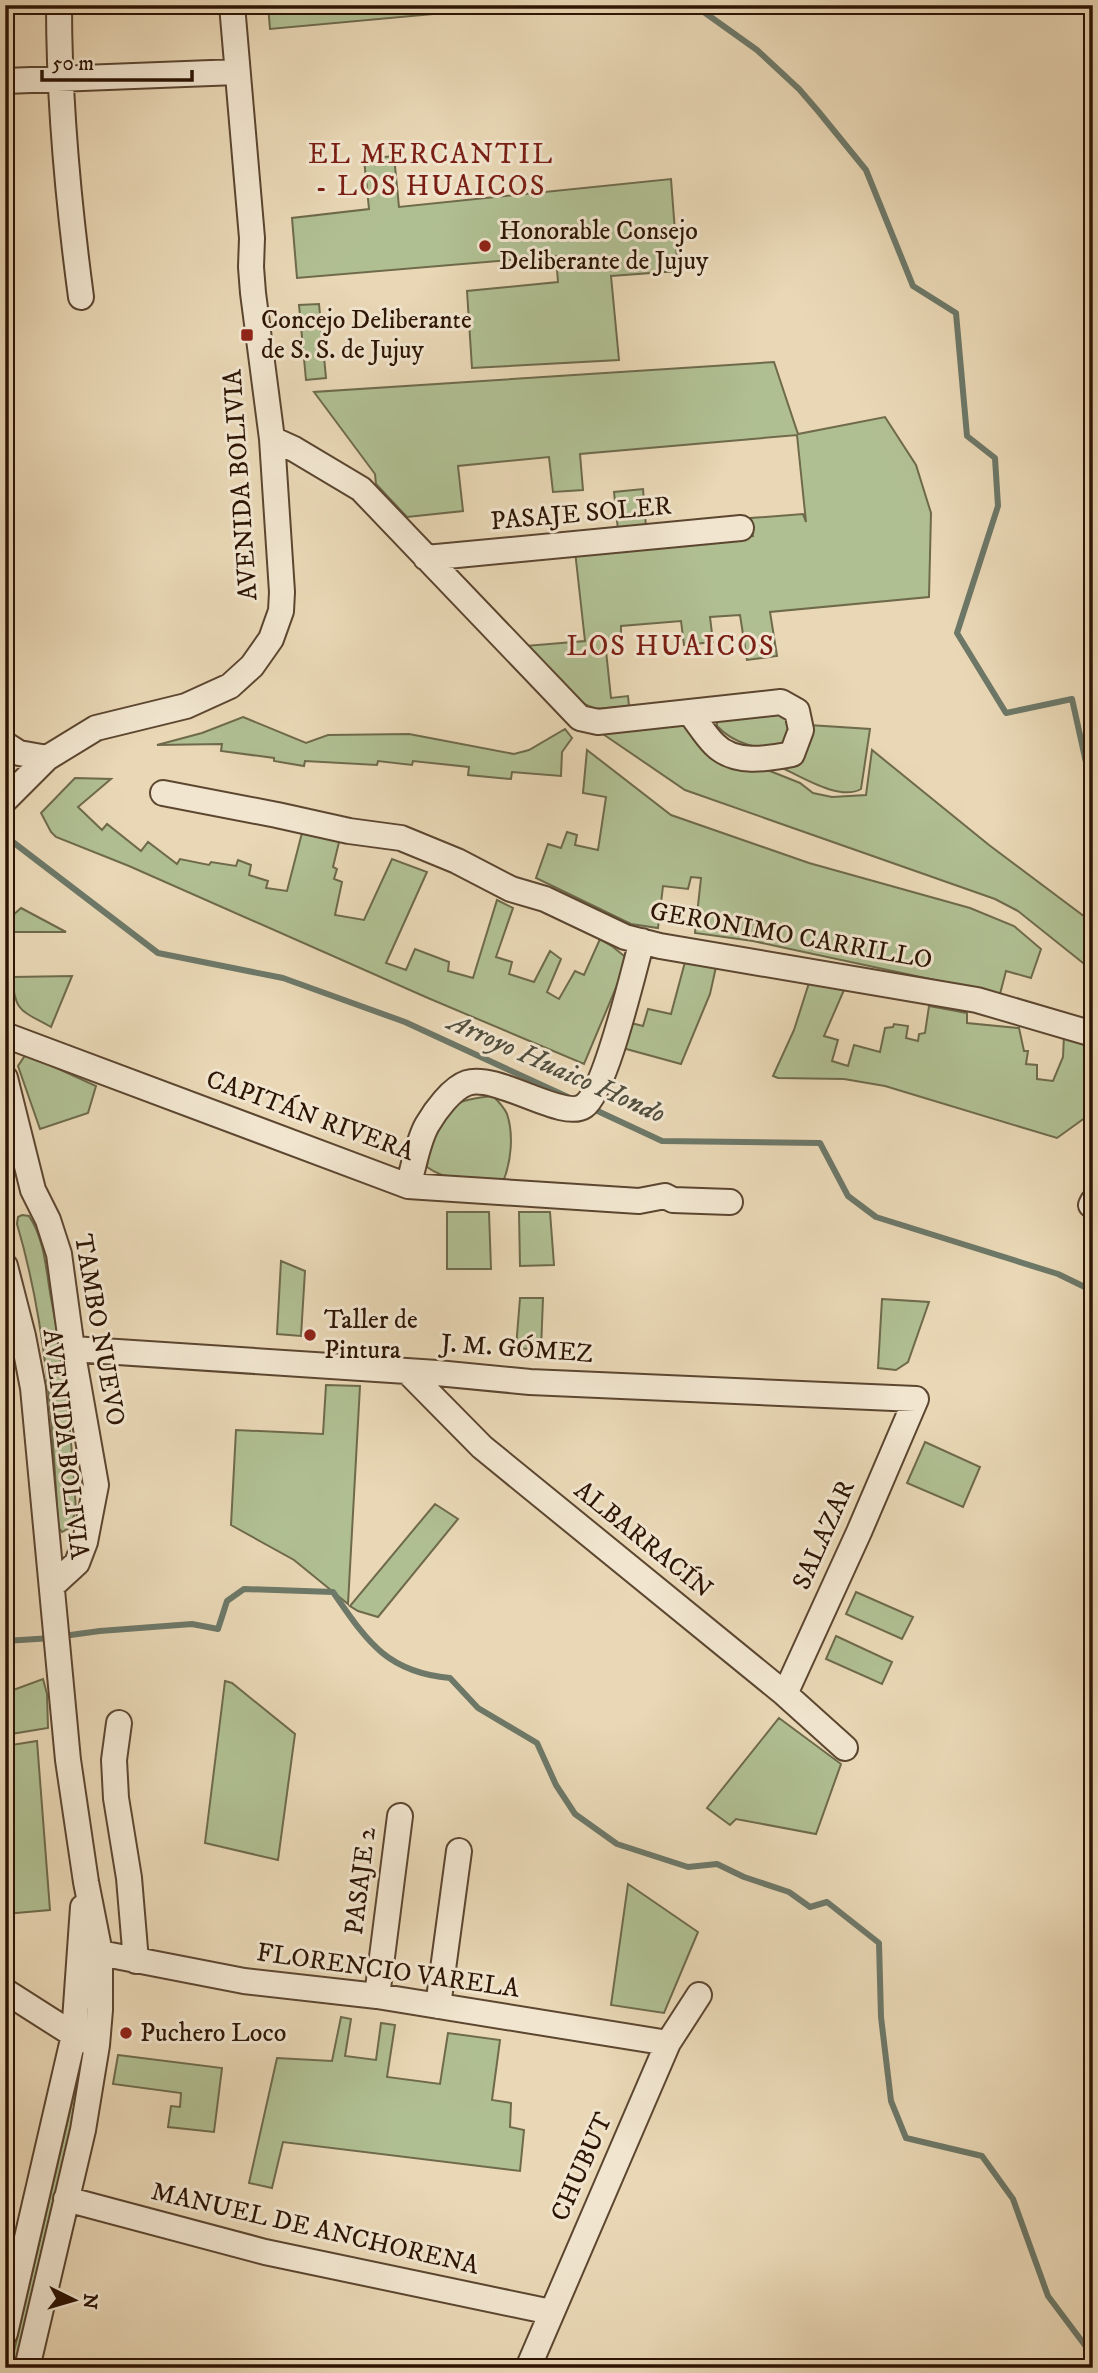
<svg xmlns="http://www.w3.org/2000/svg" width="1098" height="2373" font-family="'IM FELL DW Pica',serif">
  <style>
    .green { fill: #b0bf92; stroke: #6e6a4b; stroke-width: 2 }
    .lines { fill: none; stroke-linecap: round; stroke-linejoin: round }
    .stream { stroke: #6d7868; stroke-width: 6 }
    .minor-casing { stroke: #5c4630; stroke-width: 28 }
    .minor { stroke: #f1e5cf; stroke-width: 24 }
    .poi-dot { fill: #8f2418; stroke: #f1e5cf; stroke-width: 2.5 }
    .labels { text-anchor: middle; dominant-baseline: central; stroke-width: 6; stroke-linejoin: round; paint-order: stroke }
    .poi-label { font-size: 26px; fill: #2d1504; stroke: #f1e5cf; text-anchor: start }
    .street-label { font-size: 26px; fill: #2d1504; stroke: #f1e5cf }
    .neighbourhood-label { font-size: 28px; letter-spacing: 2px; fill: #7a1f14; stroke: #f1e5cf }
    .water-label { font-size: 28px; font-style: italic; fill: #524f3e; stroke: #f1e5cf }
  </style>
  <rect width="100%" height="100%" fill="#e9d7b5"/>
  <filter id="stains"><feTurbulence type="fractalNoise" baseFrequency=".00286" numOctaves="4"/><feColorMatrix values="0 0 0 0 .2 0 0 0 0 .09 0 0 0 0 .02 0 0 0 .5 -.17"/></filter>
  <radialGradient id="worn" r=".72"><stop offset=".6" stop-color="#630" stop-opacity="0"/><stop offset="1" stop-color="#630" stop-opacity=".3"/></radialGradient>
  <path class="green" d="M 268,5 L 533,5 L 270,29 Z
    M 394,156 L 399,207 L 671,179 L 678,271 L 611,276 L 619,360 L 472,368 L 467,291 L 558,282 L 556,256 L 297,278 L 292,218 L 369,209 L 364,159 Z
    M 319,304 L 326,378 L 306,380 L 299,305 Z
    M 774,362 L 798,434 L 885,417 L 916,465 L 931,513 L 929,597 L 770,612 L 777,656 L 747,660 L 740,615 L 710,617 L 713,642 L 684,645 L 681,621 L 621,626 L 621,639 L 605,641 L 611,698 L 628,696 L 629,706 L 596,709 L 584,704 L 525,646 L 585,641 L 575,551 L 753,536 L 751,518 L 803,514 L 806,522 L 797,435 L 580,454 L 583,490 L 553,492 L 549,457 L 458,466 L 463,511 L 407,517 L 376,484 L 375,474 L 314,392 Z
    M 643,489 L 646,527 L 618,530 L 614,492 Z
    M 781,711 L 793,719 L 784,744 C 762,754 732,742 717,726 L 717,717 Z
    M 243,717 L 306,743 L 328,735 L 409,734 L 514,754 L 529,750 L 565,729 L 572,738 L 562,752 L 561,776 L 512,772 L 511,779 L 468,775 L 469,767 L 413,761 L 412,765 L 378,761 L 377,765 L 305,761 L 304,766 L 274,761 L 274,758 L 221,751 L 222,744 L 157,745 L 202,733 Z
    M 680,720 L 765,769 L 800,783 L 813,793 L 832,797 L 866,795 L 872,750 L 989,845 L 1093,923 L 1093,971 L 1018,911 L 995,899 L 685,790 L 597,730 Z
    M 809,725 L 870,729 L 861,789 C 839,802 797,774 776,765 Z
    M 587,750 L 671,815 L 809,863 L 970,908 L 1014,926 L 1041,949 L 1031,978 L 1006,971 L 1000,994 L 753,941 L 695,933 L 701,878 L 691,877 L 688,889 L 663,886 L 658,928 L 631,924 L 536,878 L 548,844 L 561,848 L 567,832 L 577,835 L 575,845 L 598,850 L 606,797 L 583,793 Z
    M 75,778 L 111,779 L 78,807 L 102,830 L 107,824 L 141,851 L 148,842 L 177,864 L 180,859 L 209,865 L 211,862 L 236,866 L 238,860 L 251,865 L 249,875 L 268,881 L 266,888 L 287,891 L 303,829 L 340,838 L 333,867 L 337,869 L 334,879 L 342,882 L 335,915 L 364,920 L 392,859 L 427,872 L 386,963 L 406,970 L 415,949 L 449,962 L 448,971 L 473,978 L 497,900 L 513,908 L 496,957 L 512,962 L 509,974 L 534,982 L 550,951 L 561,959 L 547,992 L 559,999 L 575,971 L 584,975 L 600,939 L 613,947 L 628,959 L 584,1064 L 428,998 L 129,866 L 56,837 L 51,832 L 41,813 Z
    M 21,908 L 66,932 L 11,932 L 11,917 Z
    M 685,962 L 716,967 L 710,994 L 681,1064 L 608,1044 L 615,1019 L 643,1026 L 648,1009 L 671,1014 Z
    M 72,976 L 51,1027 C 21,1010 15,1013 12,977 Z
    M 809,983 L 844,990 L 824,1036 L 838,1040 L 832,1061 L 848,1066 L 854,1045 L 880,1052 L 885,1028 L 893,1027 L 894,1024 L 908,1026 L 906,1038 L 918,1041 L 919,1034 L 925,1033 L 929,1006 L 967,1013 L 967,1023 L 1019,1028 L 1024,1051 L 1028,1051 L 1026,1064 L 1037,1065 L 1037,1079 L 1053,1081 L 1063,1057 L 1064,1035 L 1093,1042 L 1093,1112 L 1057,1138 L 885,1086 L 844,1079 L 778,1078 L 773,1076 L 794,1030 Z
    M 26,1054 L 96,1086 L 88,1113 L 40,1129 L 18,1066 Z
    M 493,1096 C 498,1101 504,1107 507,1114 C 514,1135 511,1162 503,1182 C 478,1181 447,1182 427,1167 C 427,1144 440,1109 464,1101 C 473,1098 484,1097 493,1096 Z
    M 447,1212 L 489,1212 L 491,1269 L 447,1269 Z
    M 519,1212 L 550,1212 L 554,1265 L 520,1266 Z
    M 22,1215 L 29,1216 C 45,1240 46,1271 51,1298 C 65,1368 72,1440 76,1511 L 69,1528 L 62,1532 L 58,1527 C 53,1426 46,1322 17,1224 L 18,1217 Z
    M 281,1261 L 305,1271 L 301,1336 L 277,1334 Z
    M 520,1298 L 543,1298 L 541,1350 L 516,1348 Z
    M 882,1299 L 929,1302 L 908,1362 L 896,1370 L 878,1368 Z
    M 326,1385 L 360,1386 L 348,1604 L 294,1560 L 231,1525 L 236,1430 L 323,1434 Z
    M 925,1442 L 980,1467 L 963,1507 L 907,1483 Z
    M 435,1504 L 458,1519 L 378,1617 L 358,1611 L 350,1606 Z
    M 856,1592 L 913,1617 L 902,1639 L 846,1614 Z
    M 836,1636 L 892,1662 L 882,1684 L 826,1659 Z
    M 43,1679 L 47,1694 L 48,1728 L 5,1735 L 5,1693 Z
    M 225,1681 L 232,1683 L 295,1734 L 278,1860 L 205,1843 Z
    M 779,1718 L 841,1764 L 816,1834 L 736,1819 L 730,1825 L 707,1808 Z
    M 37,1741 L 50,1910 L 5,1914 L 5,1746 Z
    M 628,1884 L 698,1932 L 664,2013 L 611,2005 Z
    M 341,2017 L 351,2019 L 345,2056 L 376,2060 L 381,2023 L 395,2025 L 387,2077 L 440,2084 L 448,2033 L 500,2040 L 492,2100 L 511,2103 L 510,2127 L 524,2130 L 520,2171 L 283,2142 L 272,2188 L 249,2183 L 277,2058 L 332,2061 Z
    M 118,2055 L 222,2068 L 214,2132 L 168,2127 L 171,2106 L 180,2107 L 181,2093 L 113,2084 Z
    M 85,2058 L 87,2061 L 15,2368 L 10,2368 L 82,2059 Z"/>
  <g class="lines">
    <path class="stream" d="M 698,5 L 701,10 L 757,50 L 799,89 L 818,111 L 866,170 L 913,286 L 956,313 L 967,436 L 995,458 L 998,506 L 957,633 L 1006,713 L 1072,699 L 1093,794
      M 5,836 L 158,953 L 283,978 L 405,1022 L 570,1098
      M 589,1107 L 662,1141 L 820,1143 L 848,1196 L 876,1217 L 1058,1274 L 1093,1291
      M 63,1636 L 100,1631 L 192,1624 L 218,1629 L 227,1601 L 244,1589 L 333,1592 C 367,1641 386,1672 450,1678 L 478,1708 L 537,1743 L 556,1785 L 575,1814 L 617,1844 L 688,1867 L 717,1864 L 744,1877 L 789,1892 L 810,1907 L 827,1902 L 879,1943 L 881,2017 L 891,2101 L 906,2138 L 982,2156 L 1013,2199 L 1048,2296 L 1093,2356
      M 5,1641 L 52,1638"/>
    <defs>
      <path id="minor" d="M 59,5 C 59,103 68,200 81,297
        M 5,81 L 237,72
        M 272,439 L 294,449 L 361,489 L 580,718 L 598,722 L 781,702 L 797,711 L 801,730 L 792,754 C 767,759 734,765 714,744 C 705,735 698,723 690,713
        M 426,558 L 741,528
        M 5,744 L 19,753 L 47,758
        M 163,793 L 277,815 L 349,831 L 401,838 L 457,861 L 511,889 L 545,899 L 625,937 L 660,946 L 977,1000 L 1093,1034
        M 5,800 L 47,758 L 96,728 L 186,706 L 230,686 L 252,666 L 271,639 L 281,611 L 282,592 L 272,439 L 253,293 L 251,267 L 252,238 L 232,5
        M 5,1035 L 408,1186 L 639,1201 L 665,1196 L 673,1200 L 730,1202
        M 5,1078 L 33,1190 L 48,1220 L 59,1254 L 72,1349 L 96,1485 L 85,1542 L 77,1563 L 52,1586
        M 408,1186 C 414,1167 417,1143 427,1125 C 435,1111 452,1088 467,1083 C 497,1073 563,1121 584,1106 C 606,1091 633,972 642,941
        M 1091,1205 L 1093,1201
        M 5,1266 L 23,1336 L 33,1388 L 68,1760 L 86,1882 L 100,1953 L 100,2010 L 97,2045 L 83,2130 L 27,2368
        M 72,1349 L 437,1373 L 530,1382 L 916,1399 L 859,1532 L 785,1694
        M 408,1372 L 482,1447 L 785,1694 L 845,1748
        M 119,1723 L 114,1760 L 116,1798 L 129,1878 L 136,1961
        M 100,1953 L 244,1981 L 377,1996 L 668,2043
        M 5,1991 L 74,2035 L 87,2041
        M 377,1996 L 400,1816
        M 438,2006 L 459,1851
        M 66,2199 L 265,2252 L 551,2312
        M 5,2333 L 74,2035 L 83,1907
        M 528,2368 L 668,2043 L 699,1995"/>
    </defs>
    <use href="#minor" class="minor-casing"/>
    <use href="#minor" class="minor"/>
  </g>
  <g class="poi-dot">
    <circle cx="485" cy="246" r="7"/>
    <rect x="240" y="328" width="14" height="14" rx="3.5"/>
    <circle cx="310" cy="1335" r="7"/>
    <circle cx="126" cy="2033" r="7"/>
  </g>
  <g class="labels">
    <g class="poi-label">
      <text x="499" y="231">Honorable Consejo<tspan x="499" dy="30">Deliberante de Jujuy</tspan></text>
      <text x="261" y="320">Concejo Deliberante<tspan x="261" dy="30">de S. S. de Jujuy</tspan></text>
      <text x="324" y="1320">Taller de<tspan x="324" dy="30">Pintura</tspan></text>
      <text x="140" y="2033">Puchero Loco</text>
    </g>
    <g class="street-label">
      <text transform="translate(241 485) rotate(-94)">AVENIDA BOLIVIA</text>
      <text transform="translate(581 514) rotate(-5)">PASAJE SOLER</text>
      <text transform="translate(791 936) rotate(10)">GERONIMO CARRILLO</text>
      <text transform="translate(310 1116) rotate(20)">CAPITÁN RIVERA</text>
      <text transform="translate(99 1330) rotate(80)">TAMBO NUEVO</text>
      <text transform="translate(517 1349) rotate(4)">J. M. GÓMEZ</text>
      <text transform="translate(65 1444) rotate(83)">AVENIDA BOLIVIA</text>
      <text transform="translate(824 1535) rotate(-66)">SALAZAR</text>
      <text transform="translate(643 1540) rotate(39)">ALBARRACÍN</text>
      <text transform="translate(361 1881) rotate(-83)">PASAJE 2</text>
      <text transform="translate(388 1971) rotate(8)">FLORENCIO VARELA</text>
      <text transform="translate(582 2167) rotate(-66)">CHUBUT</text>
      <text transform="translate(315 2229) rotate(13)">MANUEL DE ANCHORENA</text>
    </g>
    <g class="neighbourhood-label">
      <text x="431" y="154">EL MERCANTIL<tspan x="431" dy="32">- LOS HUAICOS</tspan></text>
      <text x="671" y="646">LOS HUAICOS</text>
    </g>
    <g class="water-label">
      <text transform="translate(557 1068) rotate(24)">Arroyo Huaico Hondo</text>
    </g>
  </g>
  <rect width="1098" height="2373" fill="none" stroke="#e9d7b5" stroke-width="28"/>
  <rect x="7" y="7" width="1084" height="2359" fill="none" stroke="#2d1504" stroke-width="3.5"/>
  <rect x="14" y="14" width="1070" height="2345" fill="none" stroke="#2d1504" stroke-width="2"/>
  <g transform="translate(74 2300) rotate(95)" stroke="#f1e5cf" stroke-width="5" paint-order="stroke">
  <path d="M0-5L12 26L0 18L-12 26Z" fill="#2d1504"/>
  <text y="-10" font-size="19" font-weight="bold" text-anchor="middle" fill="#2d1504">N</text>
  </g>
  <path d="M42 70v10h150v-10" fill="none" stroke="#2d1504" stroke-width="3.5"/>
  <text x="52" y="70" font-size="21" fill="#2d1504" stroke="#f1e5cf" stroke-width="5" paint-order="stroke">50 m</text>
  <rect width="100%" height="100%" filter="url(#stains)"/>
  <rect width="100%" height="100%" fill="url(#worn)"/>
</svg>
